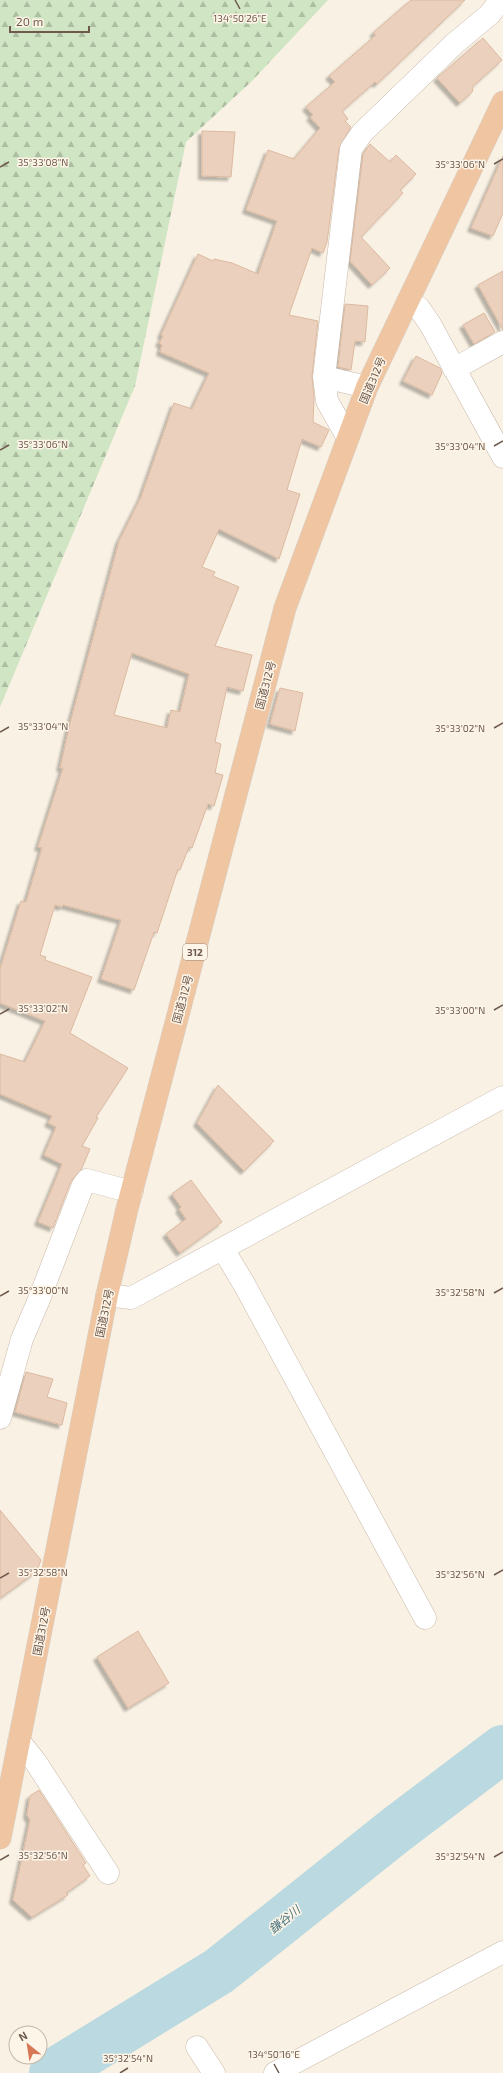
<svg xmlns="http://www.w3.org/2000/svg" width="503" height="2073" font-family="'Exo 2','Noto Sans JP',sans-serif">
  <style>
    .forest { fill: url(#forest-firs) }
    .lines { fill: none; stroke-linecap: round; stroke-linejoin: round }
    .river { stroke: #bad9e0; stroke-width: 48 }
    .building { fill: #ebd1bd; stroke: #dcb9a0; fill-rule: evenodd; filter: url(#shadow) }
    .minor-casing { stroke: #c8b9ab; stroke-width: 23 }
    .trunk-casing { stroke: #d6d1cd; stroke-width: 23 }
    .minor { stroke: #fff; stroke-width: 22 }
    .trunk { stroke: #efc6a1; stroke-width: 22 }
    .ticks { fill: none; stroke: #6e594c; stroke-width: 1.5 }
    .labels { text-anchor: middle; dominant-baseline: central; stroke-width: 3; stroke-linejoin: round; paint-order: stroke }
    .shield { fill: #fdf5e8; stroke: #99887b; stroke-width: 1 }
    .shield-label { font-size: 10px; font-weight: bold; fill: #6e594c }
    .street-label { font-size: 11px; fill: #6e594c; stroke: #fdf5e8 }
    .water-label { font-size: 12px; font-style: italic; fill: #48747f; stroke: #fdf5e8 }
    .ticks-label { font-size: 10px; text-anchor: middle; fill: #6e594c; stroke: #fdf5e8; stroke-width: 3; stroke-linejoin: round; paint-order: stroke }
  </style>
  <defs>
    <pattern id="forest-firs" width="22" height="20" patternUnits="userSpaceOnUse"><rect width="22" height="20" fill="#cfe5c3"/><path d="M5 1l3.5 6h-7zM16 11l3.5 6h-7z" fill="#acbda1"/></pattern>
    <filter id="shadow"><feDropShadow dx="-3.5" dy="3.5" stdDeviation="1" flood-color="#0004"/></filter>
  </defs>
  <rect width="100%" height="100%" fill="#f9f1e3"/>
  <path class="forest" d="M 0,0 L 328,0 L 252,81 L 186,142 L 135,386 L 0,707 Z"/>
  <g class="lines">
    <path class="river" d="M 53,2073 L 219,1971 L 397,1829 L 503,1749"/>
  </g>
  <path class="building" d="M 411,0 L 465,0 L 377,84 L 375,82 L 342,111 L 348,119 L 345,121 L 351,127 L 339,148 L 327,242 L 323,253 L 312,248 L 289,315 L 318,321 L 312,376 L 314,398 L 313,422 L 329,430 L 321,447 L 302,439 L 287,490 L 300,494 L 279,559 L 219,529 L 202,567 L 215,572 L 213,576 L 239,587 L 215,646 L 252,655 L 243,691 L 227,687 L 215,742 L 221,744 L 215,773 L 223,775 L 214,806 L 208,804 L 192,848 L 189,847 L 180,870 L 178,869 L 157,933 L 154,932 L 134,990 L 101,979 L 121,920 L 63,905 L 62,907 L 55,905 L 40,955 L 46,957 L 45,960 L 92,977 L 70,1033 L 128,1068 L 96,1117 L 98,1118 L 82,1146 L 90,1149 L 81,1170 L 71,1181 L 53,1228 L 38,1222 L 62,1164 L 44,1155 L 56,1127 L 48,1123 L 52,1116 L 0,1094 L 0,1054 L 25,1062 L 45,1021 L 0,1003 L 0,969 L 21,901 L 26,902 L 42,848 L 38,847 L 63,768 L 60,768 L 70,723 L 119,541 L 141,497 L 174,403 L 192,409 L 209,373 L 160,352 L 162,345 L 159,343 L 163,336 L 161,335 L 198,254 L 213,261 L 214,259 L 232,263 L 258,274 L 277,221 L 246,210 L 268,150 L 294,159 L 320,128 L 310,117 L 313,115 L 306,107 L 335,82 L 329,76 L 376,35 L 373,33 ZM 132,653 L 189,674 L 180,712 L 171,710 L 167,728 L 114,715 Z
    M 483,38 L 502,60 L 472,87 L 473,91 L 460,103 L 437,78 Z
    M 202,131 L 235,132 L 231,177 L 202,176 Z
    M 370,144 L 390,162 L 396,155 L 416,174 L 400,190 L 403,193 L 361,237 L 390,268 L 372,285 L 350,261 L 363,154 Z
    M 503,156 L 503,213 L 493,236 L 471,228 Z
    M 503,271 L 503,330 L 478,285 Z
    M 345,304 L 368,306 L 365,342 L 355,341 L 351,370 L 338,367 Z
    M 484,313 L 495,332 L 474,344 L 463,325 Z
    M 416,356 L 440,368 L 442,373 L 432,395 L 403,381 Z
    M 280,688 L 303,693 L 295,731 L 270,724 Z
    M 218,1085 L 274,1141 L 244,1171 L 197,1123 Z
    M 191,1180 L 222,1222 L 180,1253 L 166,1234 L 186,1219 L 179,1209 L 181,1207 L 172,1194 Z
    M 26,1372 L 53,1379 L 47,1397 L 67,1403 L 62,1425 L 15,1412 Z
    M 0,1510 L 41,1560 L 37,1571 L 0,1598 Z
    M 138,1631 L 169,1683 L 128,1708 L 97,1657 Z
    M 39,1790 L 86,1863 L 83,1865 L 90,1876 L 66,1893 L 68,1895 L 32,1917 L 13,1900 L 30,1820 L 27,1815 L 30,1796 Z"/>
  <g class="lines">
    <defs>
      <path id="minor" d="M 407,303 L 419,308 L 430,324 L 503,457
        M 454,369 L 503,342
        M 324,377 L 367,387
        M 348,438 L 327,401 L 324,377 L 351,149 L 362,133 L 454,44 L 490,14 L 500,0
        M 223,1249 L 244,1284 L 425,1618
        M 107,1295 L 131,1298 L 503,1097
        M 0,1418 L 22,1339 L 38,1302 L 83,1185 L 87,1180 L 132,1192
        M 19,1741 L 35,1761 L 108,1873
        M 197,2047 L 214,2073
        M 275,2073 L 503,1952"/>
      <path id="trunk" d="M 0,1838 L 107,1295 L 127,1209 L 285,608 L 367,387 L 503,102"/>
    </defs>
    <use href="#minor" class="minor-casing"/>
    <use href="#trunk" class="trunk-casing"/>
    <use href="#minor" class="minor"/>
    <use href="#trunk" class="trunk"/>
  </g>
  <path class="ticks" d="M 235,0 L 240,9M 494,164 L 503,159M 0,167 L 9,162M 494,446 L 503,441M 0,450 L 9,445M 494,728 L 503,723M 0,732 L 9,727M 494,1010 L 503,1005M 0,1014 L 9,1009M 494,1293 L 503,1288M 0,1296 L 9,1291M 494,1575 L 503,1570M 0,1578 L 9,1573M 494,1857 L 503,1852M 0,1860 L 9,1855M 274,2064 L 279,2073M 120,2073 L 128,2068"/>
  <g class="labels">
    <rect class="shield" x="183" y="944" width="24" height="16" rx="3"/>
    <g class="shield-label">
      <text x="195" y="952">312</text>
    </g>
    <g class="street-label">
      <text transform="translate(372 380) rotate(-67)">国道312号</text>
      <text transform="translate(265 685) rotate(-75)">国道312号</text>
      <text transform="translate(182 999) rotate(-75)">国道312号</text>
      <text transform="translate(104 1313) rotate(-78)">国道312号</text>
      <text transform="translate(41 1631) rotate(-79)">国道312号</text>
    </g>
    <g class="water-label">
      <text transform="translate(284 1919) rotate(-39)">鎌谷川</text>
    </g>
  </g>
  <g class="ticks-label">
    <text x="240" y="22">134°50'26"E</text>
    <text x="43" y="166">35°33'08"N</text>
    <text x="460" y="168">35°33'06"N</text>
    <text x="43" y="448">35°33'06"N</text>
    <text x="460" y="450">35°33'04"N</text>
    <text x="43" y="730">35°33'04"N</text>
    <text x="460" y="732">35°33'02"N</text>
    <text x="43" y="1012">35°33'02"N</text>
    <text x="460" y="1014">35°33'00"N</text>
    <text x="43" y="1294">35°33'00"N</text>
    <text x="460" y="1296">35°32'58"N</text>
    <text x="43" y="1576">35°32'58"N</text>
    <text x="460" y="1578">35°32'56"N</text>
    <text x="43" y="1859">35°32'56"N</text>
    <text x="460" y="1860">35°32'54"N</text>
    <text x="274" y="2058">134°50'16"E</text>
    <text x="128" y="2062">35°32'54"N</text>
  </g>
  <g transform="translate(28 2045) rotate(330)"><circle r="19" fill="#fdf5e8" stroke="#c4b7aa"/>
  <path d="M0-3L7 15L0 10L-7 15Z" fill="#d67755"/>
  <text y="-6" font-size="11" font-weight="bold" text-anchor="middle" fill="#6e594c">N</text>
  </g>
  <path d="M10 26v6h79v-6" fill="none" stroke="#6e594c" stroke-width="2"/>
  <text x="16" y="26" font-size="12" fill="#6e594c" stroke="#fdf5e8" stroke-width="3" paint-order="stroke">20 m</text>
</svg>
